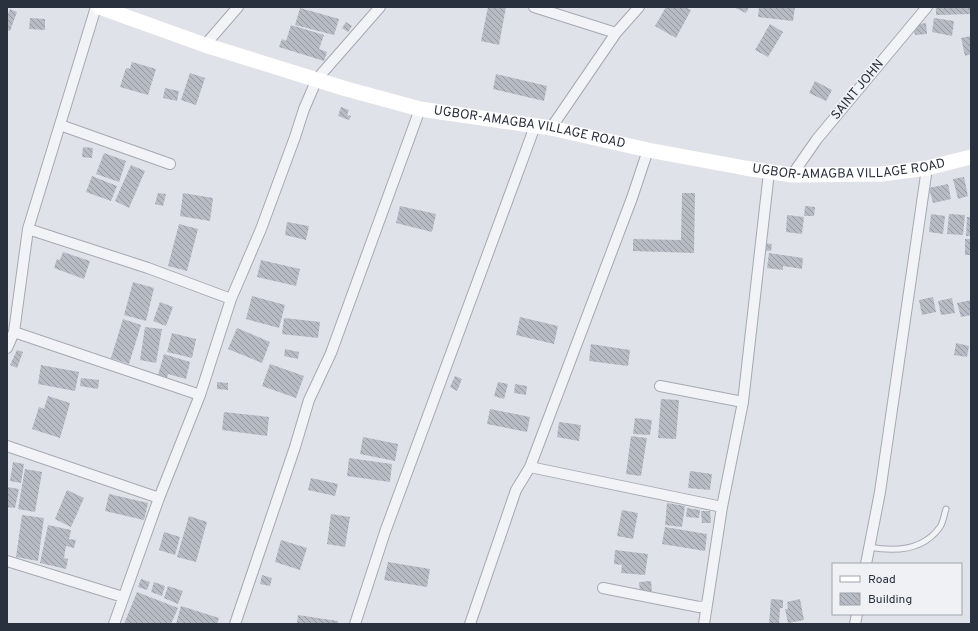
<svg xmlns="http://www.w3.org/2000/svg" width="978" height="631" font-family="Overpass,sans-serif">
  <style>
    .building { fill: url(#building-back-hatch) }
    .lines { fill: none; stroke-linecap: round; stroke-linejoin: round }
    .lane-casing { stroke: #a5a9b2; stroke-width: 7 }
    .street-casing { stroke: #a5a9b2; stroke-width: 12 }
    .lane { stroke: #f2f3f6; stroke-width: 5 }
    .street { stroke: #f2f3f6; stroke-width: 10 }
    .secondary { stroke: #fff; stroke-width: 15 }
    .labels { text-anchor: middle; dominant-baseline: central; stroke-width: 3.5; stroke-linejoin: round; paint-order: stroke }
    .street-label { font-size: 13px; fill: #29303e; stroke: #eff1f5 }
  </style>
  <defs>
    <pattern id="building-back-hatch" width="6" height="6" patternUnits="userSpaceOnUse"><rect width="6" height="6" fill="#b7bbc4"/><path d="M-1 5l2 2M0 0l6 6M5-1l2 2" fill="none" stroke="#9598a1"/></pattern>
  </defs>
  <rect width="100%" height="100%" fill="#dfe2e8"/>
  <path class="building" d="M 488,7 L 506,7 L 499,45 L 481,41 Z
    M 666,7 L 685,7 L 691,10 L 676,38 L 655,26 Z
    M 733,7 L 749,7 L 746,13 Z
    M 759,7 L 795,7 L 793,21 L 758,17 Z
    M 936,7 L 971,7 L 971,14 L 936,15 Z
    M 300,8 L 339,19 L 334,35 L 295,25 Z
    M 10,9 L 17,12 L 10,31 L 7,30 L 7,16 Z
    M 30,18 L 45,19 L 45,30 L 29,29 Z
    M 934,18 L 954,21 L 952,36 L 932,32 Z
    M 346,22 L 352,26 L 348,32 L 342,28 Z
    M 926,23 L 927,34 L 915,35 L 913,25 Z
    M 770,24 L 783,32 L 768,57 L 755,50 Z
    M 291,25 L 324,35 L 319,49 L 327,52 L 324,61 L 279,47 L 282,39 L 286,41 Z
    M 971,36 L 971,54 L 965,56 L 961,38 Z
    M 132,62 L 156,69 L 148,95 L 120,87 L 126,68 L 130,69 Z
    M 190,73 L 205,78 L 196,105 L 181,100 Z
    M 496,74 L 547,86 L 544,101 L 493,89 Z
    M 815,81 L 832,90 L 826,101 L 809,93 Z
    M 165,88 L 179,91 L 177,101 L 163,98 Z
    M 341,107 L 349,110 L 347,115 L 351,116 L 349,120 L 338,116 Z
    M 83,147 L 93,148 L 92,158 L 82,157 Z
    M 104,153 L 126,161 L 119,182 L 96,174 Z
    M 131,165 L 145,171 L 129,208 L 115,201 Z
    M 92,176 L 117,186 L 111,201 L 86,192 Z
    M 964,177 L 968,196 L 958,199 L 953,179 Z
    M 948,184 L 951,199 L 933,203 L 929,188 Z
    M 158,193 L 166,194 L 163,206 L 155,204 Z
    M 183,193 L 213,198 L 210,221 L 180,216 Z
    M 682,193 L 695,193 L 694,253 L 633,251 L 633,239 L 681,240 Z
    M 400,206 L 436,214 L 432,232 L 396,223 Z
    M 805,206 L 815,207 L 814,216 L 804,216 Z
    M 931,214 L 945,216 L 943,234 L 929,232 Z
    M 949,214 L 965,215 L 963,235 L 947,234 Z
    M 787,215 L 804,217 L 802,234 L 786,232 Z
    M 967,217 L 971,217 L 971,236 L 966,236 Z
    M 287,222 L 309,226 L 306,240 L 285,235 Z
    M 179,224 L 198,229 L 187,271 L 168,266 Z
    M 965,239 L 971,239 L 971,255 L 965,255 Z
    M 762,243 L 772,244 L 771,251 L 761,250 Z
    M 63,252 L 90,261 L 84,279 L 54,268 L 57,259 L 60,260 Z
    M 769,253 L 803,258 L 802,269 L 783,266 L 783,270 L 767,268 Z
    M 261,260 L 300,269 L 296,286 L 257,277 Z
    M 133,282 L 154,288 L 146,321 L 124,315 Z
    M 252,296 L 285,305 L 279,328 L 246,319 Z
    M 933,297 L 936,312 L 922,315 L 919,300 Z
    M 952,298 L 955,313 L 941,315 L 938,301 Z
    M 971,300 L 971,315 L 961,317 L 957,303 Z
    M 160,302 L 173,307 L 166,326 L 153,321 Z
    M 520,317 L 558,326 L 554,344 L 516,335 Z
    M 284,318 L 320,322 L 318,338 L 282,334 Z
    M 123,319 L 141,325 L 129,364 L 111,358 Z
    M 145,327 L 162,329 L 156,363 L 140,360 Z
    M 237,328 L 270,342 L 262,363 L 228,349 Z
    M 172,333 L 196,339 L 192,358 L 167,352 Z
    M 956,343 L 969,346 L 967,357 L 954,355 Z
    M 591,344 L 630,350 L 628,366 L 589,361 Z
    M 285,349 L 299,352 L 298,359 L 284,356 Z
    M 17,350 L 23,352 L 17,368 L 10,365 Z
    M 164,354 L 190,362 L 186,379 L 168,374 L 167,378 L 158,375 Z
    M 270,364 L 304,376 L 296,398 L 262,386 Z
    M 41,365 L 79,372 L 75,391 L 38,384 Z
    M 455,376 L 462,379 L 457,391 L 450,387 Z
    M 81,378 L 99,380 L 98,389 L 80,386 Z
    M 217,382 L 228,383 L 228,390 L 217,389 Z
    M 498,382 L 508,384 L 504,399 L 494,396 Z
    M 515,384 L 527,386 L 526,395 L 514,393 Z
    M 48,396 L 70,403 L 60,438 L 32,429 L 39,407 L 44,409 Z
    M 661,399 L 679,400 L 676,439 L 658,438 Z
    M 490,409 L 530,417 L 527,432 L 487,424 Z
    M 224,412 L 269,417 L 267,436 L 222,430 Z
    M 635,418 L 652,420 L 650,435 L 633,434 Z
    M 559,422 L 581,425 L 579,441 L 557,437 Z
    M 631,436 L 647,438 L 641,476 L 626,474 Z
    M 363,437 L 398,444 L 395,461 L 360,454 Z
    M 349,458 L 392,464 L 390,482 L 347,476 Z
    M 13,462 L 24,464 L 21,483 L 10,481 Z
    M 25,469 L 42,472 L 35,512 L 18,509 Z
    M 690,471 L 712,474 L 710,490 L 688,488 Z
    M 311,478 L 338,484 L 335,496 L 308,490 Z
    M 7,487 L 19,489 L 15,508 L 7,507 Z
    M 67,490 L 84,498 L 71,527 L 55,519 Z
    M 109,494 L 148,503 L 144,520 L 105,511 Z
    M 667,503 L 685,506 L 682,527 L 665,525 Z
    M 687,508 L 700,510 L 699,518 L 686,517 Z
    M 622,510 L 638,513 L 633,539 L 617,536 Z
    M 701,511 L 710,511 L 711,523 L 702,523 Z
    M 331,514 L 350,517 L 345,547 L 327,544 Z
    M 22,515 L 44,518 L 38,561 L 16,557 Z
    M 189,516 L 207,522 L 196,562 L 177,557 Z
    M 48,525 L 71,530 L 69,539 L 76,540 L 74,548 L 66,546 L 64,558 L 68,559 L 66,569 L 40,563 Z
    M 665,527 L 707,534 L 705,551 L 662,544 Z
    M 164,532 L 180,537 L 175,555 L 159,550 Z
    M 281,540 L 307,548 L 300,570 L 275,562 Z
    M 615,550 L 648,554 L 645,575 L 621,573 L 622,565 L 614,564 Z
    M 388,562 L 430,569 L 427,587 L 384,580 Z
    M 262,575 L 272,578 L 270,586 L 260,584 Z
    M 141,579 L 150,582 L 147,590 L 138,587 Z
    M 651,581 L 652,591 L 640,592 L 639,582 Z
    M 154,582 L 165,586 L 162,596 L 151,592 Z
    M 168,586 L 183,591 L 178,604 L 164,598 Z
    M 137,592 L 178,608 L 171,624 L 124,624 Z
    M 771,599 L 783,600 L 783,608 L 780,608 L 779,624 L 769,624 Z
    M 800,599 L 804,620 L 788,623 L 785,609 L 788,609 L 787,602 Z
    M 181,606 L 219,618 L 217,624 L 176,624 Z
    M 298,615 L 338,621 L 338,624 L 297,624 Z"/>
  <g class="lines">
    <defs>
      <path id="lane" d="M 869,547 C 895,552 923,551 940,527 C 943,523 944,515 946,509"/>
      <path id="street" d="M 534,7 L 616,33
        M 205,45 L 238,7
        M 60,125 L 170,164
        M 551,128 L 616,33 L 639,7
        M 792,175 L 817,139 L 927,7
        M 28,229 L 148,268 L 231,299
        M 14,332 L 200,395
        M 7,348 L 14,332 L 28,229 L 96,7
        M 660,386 L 743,402
        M 7,446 L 159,498
        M 530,467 L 722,507
        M 7,561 L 123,597
        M 866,564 L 880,492 L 927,168
        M 603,588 L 699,607 L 706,606
        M 114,624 L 159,498 L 200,395 L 231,299 L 261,229 L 295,137 L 304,109 L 317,79 L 380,7
        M 235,624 L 295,447 L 309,400 L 331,353 L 420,109
        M 355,624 L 385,532 L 535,126
        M 470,624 L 516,490 L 530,467 L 632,198 L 648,150
        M 704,624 L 722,507 L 743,402 L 769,172
        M 855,624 L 857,614"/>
    </defs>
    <use href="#lane" class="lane-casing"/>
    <use href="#street" class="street-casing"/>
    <use href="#lane" class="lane"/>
    <use href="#street" class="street"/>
    <path class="secondary" id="s1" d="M 99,7 L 205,45 L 343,88 L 420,109 L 551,128 L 648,150 L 745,168 L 792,175 L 882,174 L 927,168 L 971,157"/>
  </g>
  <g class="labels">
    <g class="street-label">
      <text transform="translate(858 90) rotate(-50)">SAINT JOHN</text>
      <text stroke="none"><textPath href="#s1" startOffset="448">UGBOR-AMAGBA VILLAGE ROAD</textPath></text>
      <text stroke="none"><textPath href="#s1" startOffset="772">UGBOR-AMAGBA VILLAGE ROAD</textPath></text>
    </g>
  </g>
  <rect width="978" height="631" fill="none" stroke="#29303e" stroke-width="16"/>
  <rect x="832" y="563" width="130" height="52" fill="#eff1f5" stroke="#a0a4ac"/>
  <rect x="840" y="576" width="20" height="6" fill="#ffffff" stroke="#a0a4ac"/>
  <text x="868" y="583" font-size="12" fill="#29303e">Road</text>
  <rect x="840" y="593" width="20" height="12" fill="url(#building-back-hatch)" stroke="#a0a4ac"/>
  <text x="868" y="603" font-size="12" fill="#29303e">Building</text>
</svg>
